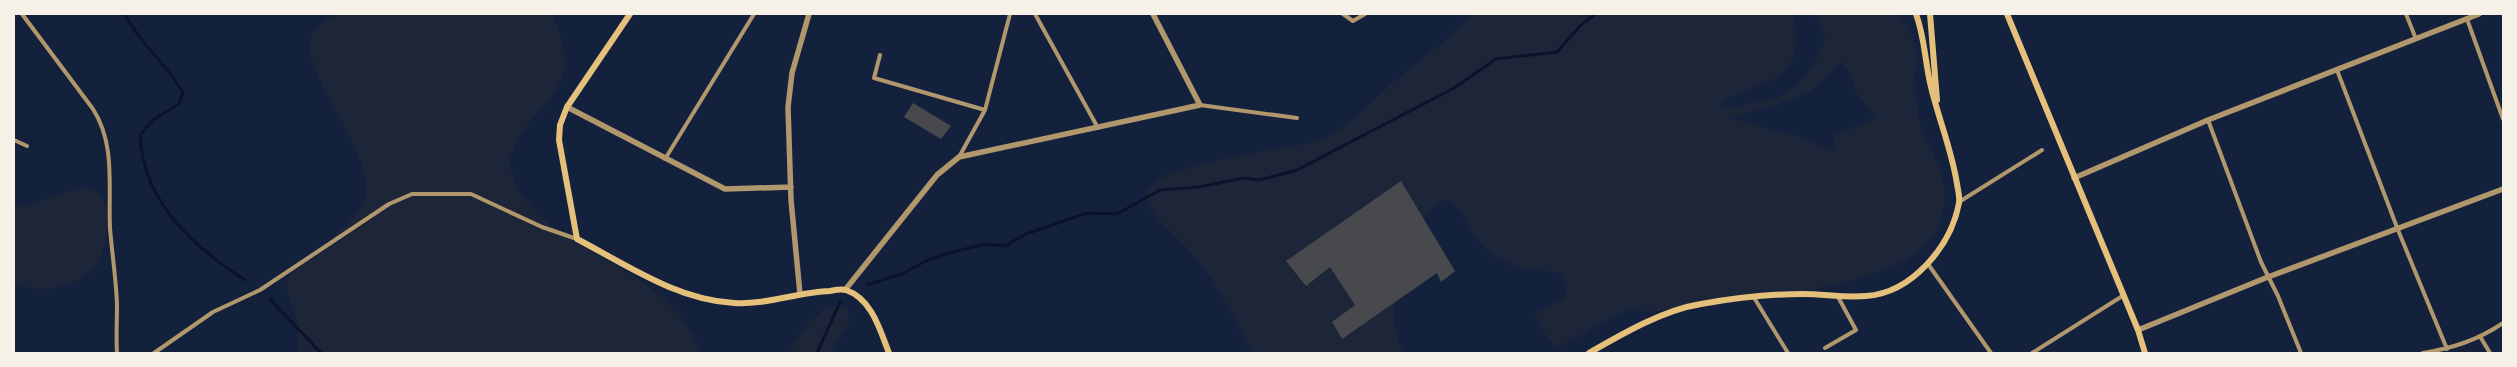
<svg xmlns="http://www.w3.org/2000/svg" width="2517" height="367" font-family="'PT Serif',serif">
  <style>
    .green { fill: #1d2539; fill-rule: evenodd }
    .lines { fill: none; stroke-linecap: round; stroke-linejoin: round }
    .stream { stroke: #0b132b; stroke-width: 3 }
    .building { fill: #48494c }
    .minor { stroke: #b1986c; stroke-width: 4 }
    .tertiary { stroke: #b1986c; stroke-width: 5.5 }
    .secondary { stroke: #e5c07b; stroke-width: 6 }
  </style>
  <rect width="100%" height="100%" fill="#14213d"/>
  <path class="green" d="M 338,14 L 552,14 C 560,32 569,59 562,78 C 550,111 496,140 514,180 C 549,258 666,259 701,353 L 298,353 C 298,343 299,331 297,322 C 294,304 282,292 290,274 C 312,252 358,225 365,196 C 376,154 299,72 311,37 C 316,25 328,19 338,14 Z
    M 1472,14 L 1794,14 C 1804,89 1770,74 1721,103 L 1720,109 C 1782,96 1798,102 1826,39 L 1814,14 L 1898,14 C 1909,24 1915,41 1917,57 C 1918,63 1915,71 1915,78 C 1915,90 1917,104 1919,117 C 1920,126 1924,134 1928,142 C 1942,173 1952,193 1938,227 C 1912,290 1749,297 1690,304 C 1673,306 1646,319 1631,307 L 1559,347 C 1548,343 1541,325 1534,314 L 1565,297 L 1566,286 L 1559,272 C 1529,272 1491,264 1475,236 C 1466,222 1461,207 1445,199 C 1417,209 1394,286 1394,315 C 1393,327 1399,341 1403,353 L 1253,353 C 1240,334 1232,312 1220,292 C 1210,275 1198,260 1185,246 C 1174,235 1140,207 1148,190 C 1159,165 1282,148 1311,143 C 1350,130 1366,105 1396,80 C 1422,58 1449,40 1472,14 ZM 1842,62 L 1853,77 L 1855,91 L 1873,114 L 1877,115 C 1864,126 1848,130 1832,134 L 1836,152 L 1801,137 L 1730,118 L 1767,108 L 1810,92 Z
    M 82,187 C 86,188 91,188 94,190 C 114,202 109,245 98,262 C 90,275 69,286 54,288 C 40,291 27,287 14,285 L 14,207 L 29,205 Z
    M 835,305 L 847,308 L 850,321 L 830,353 L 789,353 C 800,333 813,312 835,305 Z"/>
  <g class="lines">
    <path class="stream" d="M 125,14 C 140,44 167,64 183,93 L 179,104 L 153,120 L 140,135 C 143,201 192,246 245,280
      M 867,285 L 901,274 L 926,261 L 945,254 L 985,244 L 1005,246 L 1026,234 L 1087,213 L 1117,214 L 1160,190 L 1199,187 L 1244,178 L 1259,180 L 1297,170 L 1454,88 L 1496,59 L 1557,52 L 1580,26 L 1595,14
      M 270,299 L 321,353
      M 817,353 L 840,302"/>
  </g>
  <path class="building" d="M 913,103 L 951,126 L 941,139 L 904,117 Z
    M 1401,181 L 1455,271 L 1441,282 L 1437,273 L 1342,339 L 1332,322 L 1355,305 L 1330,267 L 1306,286 L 1286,261 Z"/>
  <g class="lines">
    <path class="minor" d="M 22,14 L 93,109 C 116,145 108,188 110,228 C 112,253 116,279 117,304 C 117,321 116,337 117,353
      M 1035,14 L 1098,128
      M 1343,14 L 1353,21 L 1365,14
      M 2406,14 L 2416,39
      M 2467,19 L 2503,119
      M 880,55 L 874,78 L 985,110
      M 2337,70 L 2398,230 L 2447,349
      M 1200,105 L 1297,118
      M 2208,120 L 2261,262 L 2278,296 L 2301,353
      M 14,140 L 27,146
      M 959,157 L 985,110 L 1010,14
      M 665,159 L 754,14
      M 1959,202 L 2042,150
      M 1928,264 L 1991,353
      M 1753,296 L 1788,353
      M 2481,338 L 2490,353
      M 1825,348 L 1856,330 L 1837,295
      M 154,353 L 213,312 L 260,290 L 389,204 L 412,194 L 471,194 L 542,227 L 577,239
      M 2032,353 L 2124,295
      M 2423,353 C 2453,348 2478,340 2503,323"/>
    <path class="tertiary" d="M 567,107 L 725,189 L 791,187
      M 2074,178 L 2208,120 L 2479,14
      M 845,290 L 937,175 L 959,157 L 1200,105 L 1153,14
      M 800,294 L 791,200 L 788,107 L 792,73 L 809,14
      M 2138,330 L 2268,277 L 2503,189"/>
    <path class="secondary" d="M 630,14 L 567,107 L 560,125 L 559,140 L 577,239 C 627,265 677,300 734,303 C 767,305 798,292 830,291 C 835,290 842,289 846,290 C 872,299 880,330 889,353
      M 1930,14 L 1937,100
      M 2007,14 L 2138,330 L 2145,353
      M 1589,353 C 1622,334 1663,310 1701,304 C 1735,298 1769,294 1803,294 C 1824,294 1845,298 1866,296 C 1912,293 1951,246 1959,203 C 1960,197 1958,190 1957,184 C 1952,151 1939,120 1931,87 C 1925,63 1925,38 1916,14"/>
  </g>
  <rect width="2517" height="367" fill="none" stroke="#f6f1e7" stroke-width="30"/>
</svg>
